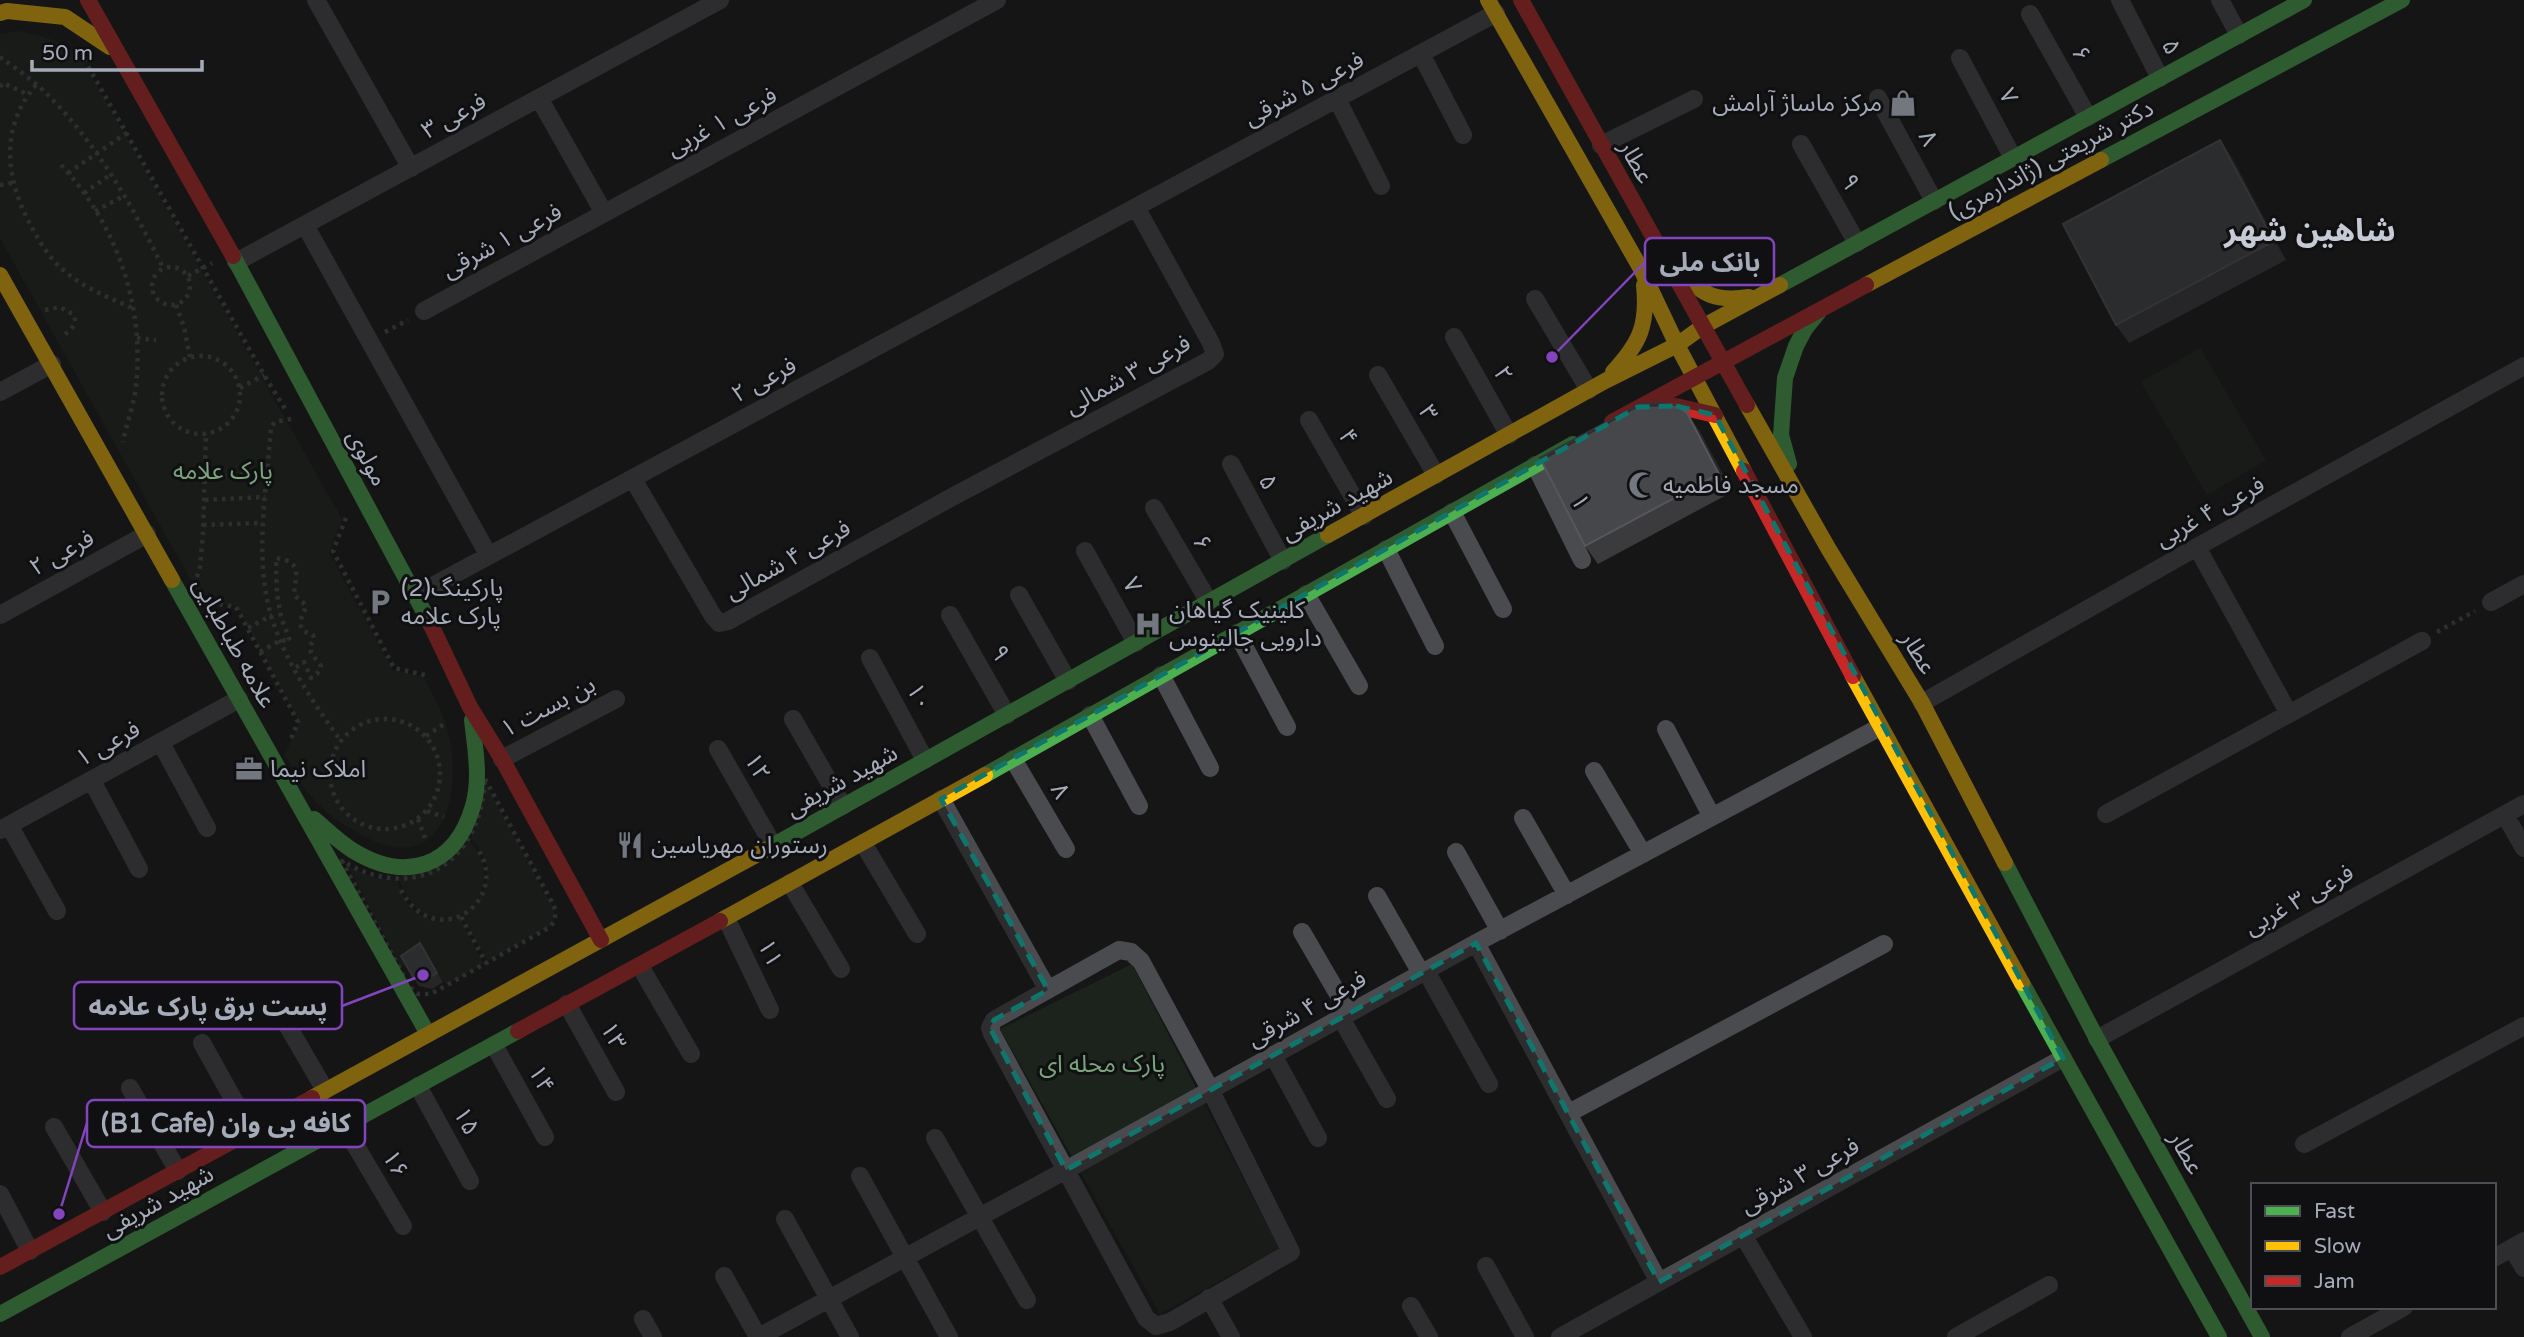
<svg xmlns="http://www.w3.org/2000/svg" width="2524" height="1337" font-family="'Varela Round','Noto Sans Arabic',sans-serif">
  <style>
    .green { fill: #1b231c }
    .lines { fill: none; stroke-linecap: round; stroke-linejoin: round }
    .path { stroke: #4b4d50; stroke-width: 4.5; stroke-dasharray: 3.5 5; stroke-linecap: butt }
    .street { stroke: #494b4f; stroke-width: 18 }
    .fast { stroke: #4caf50; stroke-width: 16 }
    .slow { stroke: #ffc107; stroke-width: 16 }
    .jam { stroke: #c62828; stroke-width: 16 }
    .wall { fill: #3b3b3e }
    .shaded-wall { fill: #272729 }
    .building { fill: #46474b; stroke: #55575c; stroke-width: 2 }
    .marked { fill: none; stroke: #0f766e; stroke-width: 5; stroke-dasharray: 14 9; stroke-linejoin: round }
    .labels { text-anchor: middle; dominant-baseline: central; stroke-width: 6; stroke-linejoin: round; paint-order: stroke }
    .street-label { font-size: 24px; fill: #a5abb8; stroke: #101012 }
    .poi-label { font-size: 24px; fill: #a5abb8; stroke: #101012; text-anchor: start }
    .park-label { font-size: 24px; fill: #7aa57d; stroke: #101012 }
    .district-label { font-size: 32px; font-weight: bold; fill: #c6cad4; stroke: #101012 }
    .leader { fill: none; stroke: #8345be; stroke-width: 2.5 }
    .callout-dot { fill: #8345be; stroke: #101012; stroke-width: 2.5 }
    .callout { fill: #101012; stroke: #8345be; stroke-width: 2.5 }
    .callout-label { font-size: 26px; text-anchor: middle; font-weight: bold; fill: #a5abb8 }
  </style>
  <rect width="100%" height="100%" fill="#161616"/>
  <path class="green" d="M 18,31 C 43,36 65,41 83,61 L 342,519 L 329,552 L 392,670 L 423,677 C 436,700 447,721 451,746 C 460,809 435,876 362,835 C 344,825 325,813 311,796 C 301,785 294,769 285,755 L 299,722 L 237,606 L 203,602 L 0,238 L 0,34 Z
    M 2200,348 L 2266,460 L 2207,495 L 2141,382 Z
    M 485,782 L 555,912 L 553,922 L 550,926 L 488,961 L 461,917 C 489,898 497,864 471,839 Z
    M 469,841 C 491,860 489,903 461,916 C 431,930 406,903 399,878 Z
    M 348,866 L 372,877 L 397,880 C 406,913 428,925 460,918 L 484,964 L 446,985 L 427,952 L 401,967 Z
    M 1132,964 L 1279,1248 L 1160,1314 L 1000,1029 Z"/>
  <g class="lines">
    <path class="path" d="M 0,57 C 15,68 33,80 47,94 C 96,143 133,206 163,268
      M 84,59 L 264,375 L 287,412
      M 36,85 C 0,127 5,177 30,224 C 38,239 47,255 60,267 C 80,286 105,296 130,307 L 133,311
      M 0,87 L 3,83 L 27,94
      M 61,165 C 116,223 145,306 136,386 C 134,406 126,424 123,442
      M 68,173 L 128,132
      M 0,185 L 12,183
      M 84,193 L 110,175
      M 95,211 L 124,196
      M152 286a19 19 0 1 1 38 0a19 19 0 1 1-38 0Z
      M 188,276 L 212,263
      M 176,305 L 184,327 L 190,357
      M 45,310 L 60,307 L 74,315 C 78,327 68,330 62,338
      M 385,332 L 408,320
      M 137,338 L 156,340
      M162 395a39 39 0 1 1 78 0a39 39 0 1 1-78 0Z
      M 240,388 L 264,375
      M 291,419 L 275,422 L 271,427 C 267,484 256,543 267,599 C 277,650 311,700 341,741
      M 206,477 L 268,473
      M 205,500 L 265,497
      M 346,518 L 333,551 L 394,668 L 425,675 L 428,679
      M 203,525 L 263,523
      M 197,577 L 200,567 L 203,534 L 206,433
      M 211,603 L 236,607 L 298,722 L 290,741
      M 248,628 L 272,615
      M 2437,632 L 2475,611
      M 260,652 L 281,640 L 290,641 L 281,617 L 277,594 L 276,558 C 304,562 295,575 294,595 L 306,605 C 304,616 297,620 303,631 L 313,635 L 314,640 L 310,645 L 311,653 L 321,666 L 317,674 L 311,678 L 304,662 L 295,668
      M330 774a55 55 0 1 1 110 0a55 55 0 1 1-110 0Z
      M 426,736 L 447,722
      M 485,779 L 554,906 C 556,914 556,920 550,927 L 431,994 L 418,994 L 409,986 L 342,861 C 417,905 481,862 485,779 Z
      M 427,811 L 444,817
      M 418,819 L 425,838
      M 401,890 C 435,954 510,902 479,851
      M 461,917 L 486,963"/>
    <path class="street" d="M 316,0 L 411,168
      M 2120,0 L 2160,78
      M 2220,0 L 2239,35
      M 2030,14 L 2088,117
      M 1421,54 L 1463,135
      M 1960,58 L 2013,158
      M 539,98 L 604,213
      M 1878,98 L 1934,201
      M 1337,99 L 1381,186
      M 1801,144 L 1857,243
      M 1601,145 L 1694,99
      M 305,225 L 489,556
      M 236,262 L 720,0
      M 1535,299 L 1589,390
      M 424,311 L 997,0
      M 1454,337 L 1509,435
      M 1378,375 L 1436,475
      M 0,392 L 52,364
      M 1309,420 L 1364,516
      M 1231,464 L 1283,561
      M 1535,465 L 1582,560
      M 633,479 L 713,616 L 719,623 L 728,621 L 954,496 L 1208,361 L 1215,354 L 1211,343 L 1136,207
      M 1154,508 L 1209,602
      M 1452,512 L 1503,609
      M 2197,547 L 2289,714
      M 1386,549 L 1435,646
      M 1085,551 L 1136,643
      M 1306,594 L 1359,686
      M 416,595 L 1496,13
      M 1019,595 L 1068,681
      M 2491,602 L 2524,584
      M 0,615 L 147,534
      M 950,615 L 1007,715
      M 1237,633 L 1287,727
      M 870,658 L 925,760
      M 1161,675 L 1210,768
      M 1922,703 L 2197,547 L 2524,366
      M 1090,715 L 1139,806
      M 793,719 L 843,806
      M 1666,729 L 1712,817
      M 161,743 L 207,828
      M 718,749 L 773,845
      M 502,759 L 616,699
      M 1013,759 L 1066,849
      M 1594,771 L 1643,854
      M 92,781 L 139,869
      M 941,799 L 1048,990
      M 2106,814 L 2422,641
      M 2505,815 L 2524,848
      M 1523,818 L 1567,895
      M 9,825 L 57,911
      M 0,830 L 239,699
      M 863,843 L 917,934
      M 1456,852 L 1500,931
      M 790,883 L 841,969
      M 1377,896 L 1421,973
      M 726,918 L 770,1010
      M 1302,932 L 1349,1013
      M 1476,943 L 1659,1282
      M 1119,950 L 1131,952 L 1141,961 L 1211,1091 L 1291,1252 L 1170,1322 L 1156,1326 L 1146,1318 L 992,1034 L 990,1028 L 994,1020 Z
      M 640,966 L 691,1054
      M 1426,971 L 1489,1084
      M 272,999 L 325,1090
      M 567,1004 L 616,1092
      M 1341,1018 L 1387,1099
      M 2097,1039 L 2524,804
      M 202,1043 L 251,1131
      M 494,1045 L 545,1137
      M 1273,1055 L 1318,1138
      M 418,1086 L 470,1181
      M 130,1088 L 178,1171
      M 1569,1113 L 1884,944
      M 344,1126 L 403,1226
      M 54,1127 L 103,1212
      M 935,1138 L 1027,1300
      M 2304,1144 L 2524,1026
      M 860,1176 L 949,1337
      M 0,1194 L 30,1251
      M 785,1219 L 850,1337
      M 1743,1235 L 1803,1337
      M 2512,1248 L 2524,1268
      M 2494,1258 L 2524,1241
      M 1486,1266 L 1525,1337
      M 724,1276 L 758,1337
      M 1209,1298 L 1231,1337
      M 1411,1306 L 1429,1337
      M 643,1319 L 653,1337
      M 759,1337 L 1066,1170 L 1476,943 L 1880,727
      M 1560,1337 L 2063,1058
      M 1956,1337 L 2049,1285
      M 2350,1337 L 2404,1307"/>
    <path class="fast" d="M 2101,160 L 2402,0
      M 233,256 L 431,625
      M 1780,285 L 2304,0
      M 1789,464 L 1781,435 L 1785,378 L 1796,346 L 1805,329 L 1818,313
      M 172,580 L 428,1034
      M 985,775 L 1573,444
      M 314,819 C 326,829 338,841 352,850 C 405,883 455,868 473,806 C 481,778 475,748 472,720
      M 765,850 L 1328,535
      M 2005,863 L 2097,1039 L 2262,1337
      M 2022,983 L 2219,1337
      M 0,1314 L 518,1031"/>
    <path class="slow" d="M 1488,0 L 1641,269 L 1677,345 L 1744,471
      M 0,13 L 7,11 L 65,17 L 110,47
      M 1679,271 C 1704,295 1714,302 1749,297
      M 0,275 L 172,580
      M 1866,285 L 2101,160
      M 1613,372 C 1640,343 1648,325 1644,285
      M 1747,405 L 1828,548 L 1922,703 L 2005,863
      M 1328,535 L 1605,381 L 1677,345 L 1702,327 L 1780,285
      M 1853,676 L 2022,983
      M 720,921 L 985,775
      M 312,1098 L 765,850"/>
    <path class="jam" d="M 88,0 L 233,256
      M 1521,0 L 1747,405
      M 1644,407 L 1676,406 L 1715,415
      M 1612,422 L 1866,285
      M 1744,471 L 1853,676
      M 431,625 L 470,707 L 502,759 L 601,940
      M 518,1031 L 720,921
      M 0,1267 L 312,1098"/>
  </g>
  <path class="wall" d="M 2233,159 L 2286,260 L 2129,343 L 2116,325 Z
    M 1687,413 L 1700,432 L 1732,492 L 1598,564 L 1585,546 Z
    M 427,953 L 443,982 L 432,989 L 419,986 L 413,977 Z"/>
  <path class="shaded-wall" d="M 2220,140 L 2233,159 L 2286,260 L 2274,241 Z
    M 1687,413 L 1700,432 L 1732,492 L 1719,474 Z
    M 420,943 L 427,953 L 443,982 L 437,973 Z"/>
  <path class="building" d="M 2220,140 L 2274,241 L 2116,325 L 2063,224 Z
    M 1662,403 L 1679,407 L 1687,413 L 1719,474 L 1585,546 L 1540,458 L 1640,404 Z
    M 420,943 L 437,973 L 426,979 L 413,977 L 401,956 Z"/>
  <path d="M0 0H2524V1337H0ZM 1676,406 L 1715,415 L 2063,1058 L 1659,1282 L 1476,943 L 1066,1170 L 990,1028 L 994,1020 L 1048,990 L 941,799 L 1638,407 Z" fill="#161616" fill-opacity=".55" fill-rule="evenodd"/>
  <path class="marked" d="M 1676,406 L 1715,415 L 2063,1058 L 1659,1282 L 1476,943 L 1066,1170 L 990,1028 L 994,1020 L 1048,990 L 941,799 L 1638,407 Z"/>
  <defs>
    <symbol id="shop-bare" viewBox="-9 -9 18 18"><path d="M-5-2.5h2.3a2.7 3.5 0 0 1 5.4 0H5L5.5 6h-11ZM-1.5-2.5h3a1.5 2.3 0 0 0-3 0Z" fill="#73777f" stroke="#101012" stroke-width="2.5" paint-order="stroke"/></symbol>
    <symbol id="mosque-bare" viewBox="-9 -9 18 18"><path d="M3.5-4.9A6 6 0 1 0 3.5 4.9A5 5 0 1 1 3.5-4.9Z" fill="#73777f" stroke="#101012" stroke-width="2.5" paint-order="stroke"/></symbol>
    <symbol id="parking-bare" viewBox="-9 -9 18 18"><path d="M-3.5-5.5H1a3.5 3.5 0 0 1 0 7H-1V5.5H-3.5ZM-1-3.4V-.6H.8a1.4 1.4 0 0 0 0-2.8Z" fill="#73777f" stroke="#101012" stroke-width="2.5" paint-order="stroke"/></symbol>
    <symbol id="hospital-bare" viewBox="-9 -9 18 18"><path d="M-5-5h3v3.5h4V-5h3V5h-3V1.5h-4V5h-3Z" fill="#73777f" stroke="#101012" stroke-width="2.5" paint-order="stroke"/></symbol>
    <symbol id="office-bare" viewBox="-9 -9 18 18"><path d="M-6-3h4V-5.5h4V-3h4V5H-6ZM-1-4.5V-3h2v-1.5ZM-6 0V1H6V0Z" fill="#73777f" stroke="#101012" stroke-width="2.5" paint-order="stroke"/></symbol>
    <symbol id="restaurant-bare" viewBox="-9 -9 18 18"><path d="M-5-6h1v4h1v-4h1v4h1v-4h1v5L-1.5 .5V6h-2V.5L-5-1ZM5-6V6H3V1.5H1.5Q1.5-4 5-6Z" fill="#73777f" stroke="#101012" stroke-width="2.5" paint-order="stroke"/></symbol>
  </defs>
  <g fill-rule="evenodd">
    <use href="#shop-bare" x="1884" y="84" width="38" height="38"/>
    <use href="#mosque-bare" x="1623" y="466" width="38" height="38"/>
    <use href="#parking-bare" x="361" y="583" width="38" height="38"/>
    <use href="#hospital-bare" x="1129" y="605" width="38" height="38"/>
    <use href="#office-bare" x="230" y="750" width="38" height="38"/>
    <use href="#restaurant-bare" x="611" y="826" width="38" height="38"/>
  </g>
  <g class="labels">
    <g class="street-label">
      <text transform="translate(2171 47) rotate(63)">۵</text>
      <text transform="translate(2081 54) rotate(60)">۶</text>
      <text transform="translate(1304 89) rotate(-28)">فرعی ۵ شرقی</text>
      <text transform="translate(2008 96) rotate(62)">۷</text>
      <text transform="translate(454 116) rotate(-29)">فرعی ۳</text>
      <text transform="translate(722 122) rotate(-28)">فرعی ۱ غربی</text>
      <text transform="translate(1928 138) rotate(61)">۸</text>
      <text transform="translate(2051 160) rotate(-28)">دکتر شریعتی (ژاندارمری)</text>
      <text transform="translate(1636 162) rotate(61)">عطار</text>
      <text transform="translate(1850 182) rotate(61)">۹</text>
      <text transform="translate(502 241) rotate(-28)">فرعی ۱ شرقی</text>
      <text transform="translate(1503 374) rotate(61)">۲</text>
      <text transform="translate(1128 375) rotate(-29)">فرعی ۳ شمالی</text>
      <text transform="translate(764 380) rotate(-28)">فرعی ۲</text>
      <text transform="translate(1428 413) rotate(60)">۳</text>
      <text transform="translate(1348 437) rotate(61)">۴</text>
      <text transform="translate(367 458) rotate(62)">مولوی</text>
      <text transform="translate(1268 482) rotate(61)">۵</text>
      <text transform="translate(1580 502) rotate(63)">۱</text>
      <text transform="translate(1337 505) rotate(-29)">شهید شریفی</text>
      <text transform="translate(2210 512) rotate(-29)">فرعی ۴ غربی</text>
      <text transform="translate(1202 543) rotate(60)">۶</text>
      <text transform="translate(62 553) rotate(-29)">فرعی ۲</text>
      <text transform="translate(788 560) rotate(-29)">فرعی ۴ شمالی</text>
      <text transform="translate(1132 585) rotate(61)">۷</text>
      <text transform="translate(234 643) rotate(61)">علامه طباطبایی</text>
      <text transform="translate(1000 653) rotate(61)">۹</text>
      <text transform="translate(1918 653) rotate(59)">عطار</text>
      <text transform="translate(919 697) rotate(62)">۱۰</text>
      <text transform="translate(548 707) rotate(-28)">بن بست ۱</text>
      <text transform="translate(108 744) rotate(-29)">فرعی ۱</text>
      <text transform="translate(757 767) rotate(60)">۱۲</text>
      <text transform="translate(842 781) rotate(-29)">شهید شریفی</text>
      <text transform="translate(1060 791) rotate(60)">۸</text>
      <text transform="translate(2299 900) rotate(-29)">فرعی ۳ غربی</text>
      <text transform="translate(770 953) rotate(64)">۱۱</text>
      <text transform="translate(1307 1009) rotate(-29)">فرعی ۴ شرقی</text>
      <text transform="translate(613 1036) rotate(61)">۱۳</text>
      <text transform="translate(541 1079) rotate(61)">۱۴</text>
      <text transform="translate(466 1121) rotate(61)">۱۵</text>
      <text transform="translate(2186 1153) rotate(61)">عطار</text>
      <text transform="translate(395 1164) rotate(60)">۱۶</text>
      <text transform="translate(1800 1176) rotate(-29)">فرعی ۳ شرقی</text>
      <text transform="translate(158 1202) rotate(-29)">شهید شریفی</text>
    </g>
    <g class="poi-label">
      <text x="1882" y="103" text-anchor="end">مرکز ماساژ آرامش</text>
      <text x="1663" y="485">مسجد فاطمیه</text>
      <text x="401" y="588">پارکینگ(2)<tspan x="401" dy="28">پارک علامه</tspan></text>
      <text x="1169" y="610">کلینیک گیاهان<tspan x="1169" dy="28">دارویی جالینوس</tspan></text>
      <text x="270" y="769">املاک نیما</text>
      <text x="651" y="845">رستوران مهریاسین</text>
    </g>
    <g class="park-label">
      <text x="223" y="471">پارک علامه</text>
      <text x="1102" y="1064">پارک محله ای</text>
    </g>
    <g class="district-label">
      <text x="2310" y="231">شاهین شهر</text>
    </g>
  </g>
  <path class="leader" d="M1552 357L1645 262M423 975L342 1006M59 1214L87 1123"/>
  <g class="callout-dot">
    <circle cx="1552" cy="357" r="7"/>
    <circle cx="423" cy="975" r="7"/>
    <circle cx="59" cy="1214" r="7"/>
  </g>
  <g class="callout">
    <rect x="1645" y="238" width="129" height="47" rx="7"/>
    <rect x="74" y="982" width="268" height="47" rx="7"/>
    <rect x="87" y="1100" width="278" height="47" rx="7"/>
  </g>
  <g class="callout-label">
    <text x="1710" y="271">بانک ملی</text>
    <text x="208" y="1015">پست برق پارک علامه</text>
    <text x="226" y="1132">(B1 Cafe) کافه بی وان</text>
  </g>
  <rect x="2251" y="1183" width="245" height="126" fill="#101012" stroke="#4c4e54" stroke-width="2"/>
  <rect x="2265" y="1206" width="35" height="10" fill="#4caf50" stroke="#4c4e54" stroke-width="2"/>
  <text x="2314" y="1218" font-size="21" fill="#a5abb8">Fast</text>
  <rect x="2265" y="1241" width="35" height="10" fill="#ffc107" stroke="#4c4e54" stroke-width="2"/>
  <text x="2314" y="1253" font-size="21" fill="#a5abb8">Slow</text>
  <rect x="2265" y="1276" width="35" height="10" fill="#c62828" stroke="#4c4e54" stroke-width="2"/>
  <text x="2314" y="1288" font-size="21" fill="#a5abb8">Jam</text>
  <path d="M32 60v10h170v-10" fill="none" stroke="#a5abb8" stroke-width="3.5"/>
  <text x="42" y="60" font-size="21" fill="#a5abb8" stroke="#101012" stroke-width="5" paint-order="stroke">50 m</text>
</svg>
